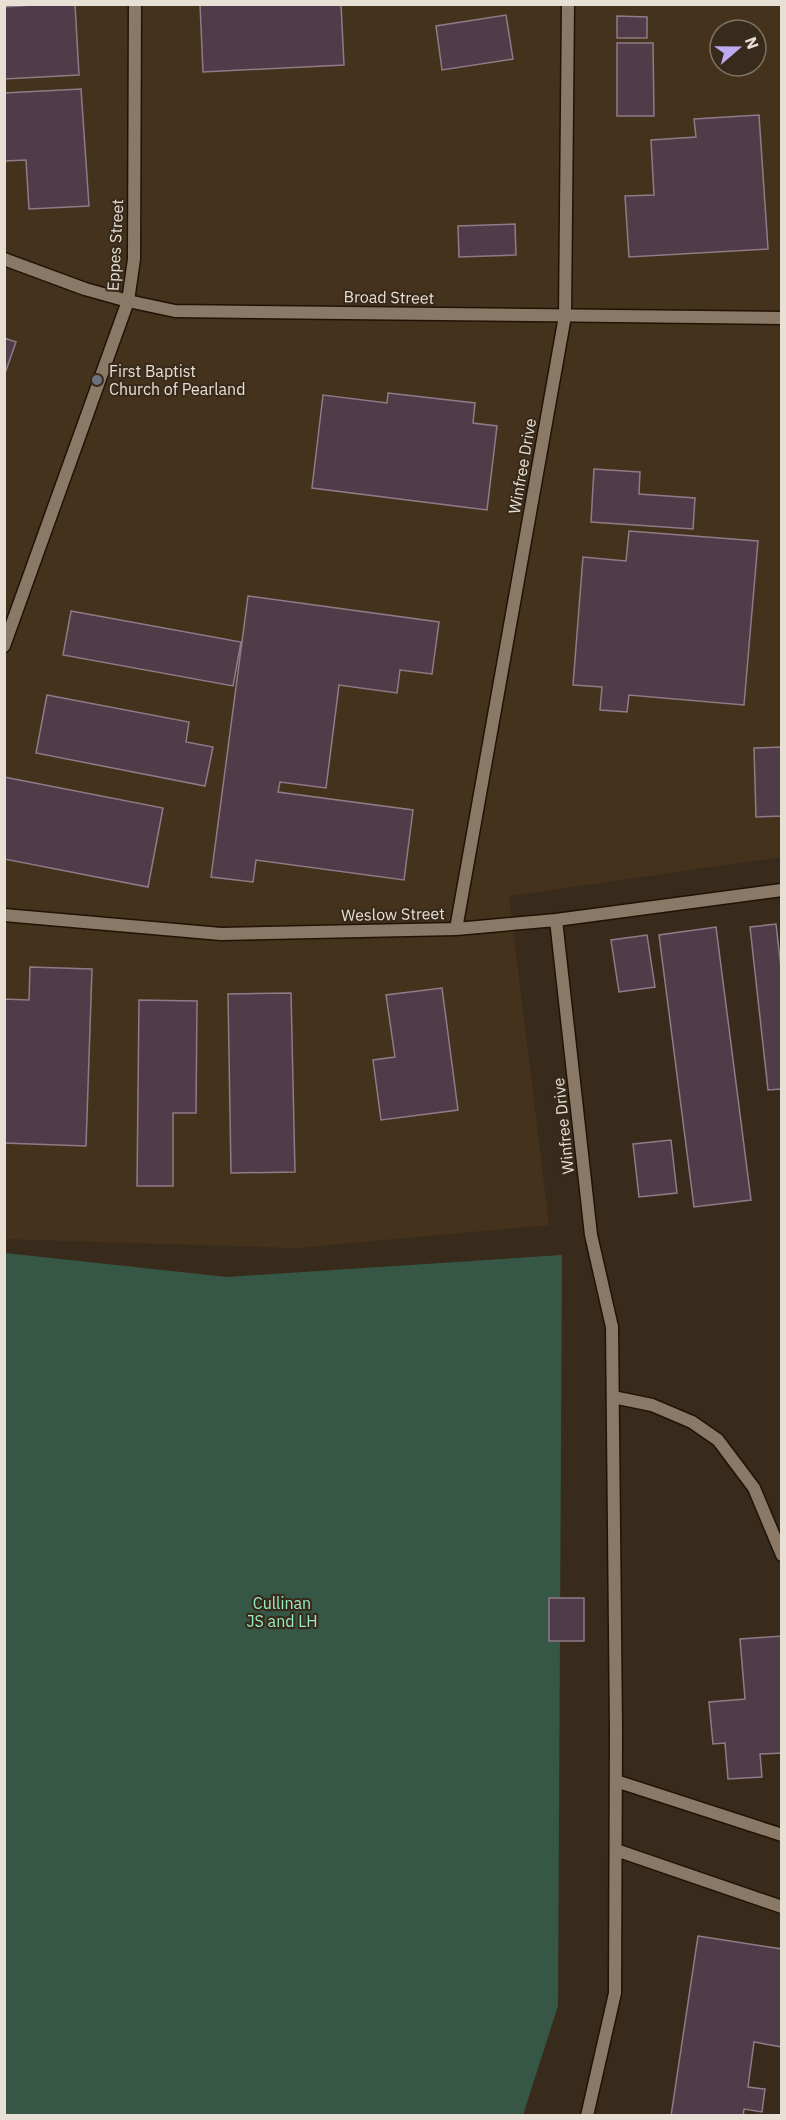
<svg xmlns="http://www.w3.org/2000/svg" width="786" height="2120" font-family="'IBM Plex Sans',sans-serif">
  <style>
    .built { fill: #45321d; fill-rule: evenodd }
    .green { fill: #375746 }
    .building { fill: #503c48; stroke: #907a88; stroke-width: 1.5 }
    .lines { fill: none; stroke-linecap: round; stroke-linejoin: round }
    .service-casing { stroke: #201305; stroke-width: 15 }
    .minor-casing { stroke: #201305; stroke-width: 15 }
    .tertiary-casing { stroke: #201305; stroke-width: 15 }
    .service { stroke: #8a7967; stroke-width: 12 }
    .minor { stroke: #8a7967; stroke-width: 12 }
    .tertiary { stroke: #8a7967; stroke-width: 12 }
    .worship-dot { fill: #6b7280; stroke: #392b1b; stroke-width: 2 }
    .labels { text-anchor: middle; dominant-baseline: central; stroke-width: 4.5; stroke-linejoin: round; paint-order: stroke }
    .street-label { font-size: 16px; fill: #e8dfd5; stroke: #392b1b }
    .poi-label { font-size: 16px; fill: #e8dfd5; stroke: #392b1b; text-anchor: start }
    .park-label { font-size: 16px; fill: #97edc2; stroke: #392b1b }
  </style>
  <rect width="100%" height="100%" fill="#392b1b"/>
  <path class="built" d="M 5,5 L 781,5 L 781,857 L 509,896 L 549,1225 L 296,1248 L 5,1239 ZM 720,30 L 756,30 L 756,66 L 720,66 Z"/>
  <path class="green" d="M 5,1253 L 227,1277 L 562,1255 L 558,2006 L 523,2115 L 5,2116 Z"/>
  <path class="building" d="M 46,4 L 75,4 L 79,75 L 4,79 L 4,7 Z
    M 200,4 L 341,4 L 344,65 L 203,72 Z
    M 506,15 L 513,59 L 442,70 L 436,26 Z
    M 617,16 L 647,17 L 647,38 L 617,38 Z
    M 617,43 L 653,43 L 654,116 L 617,116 Z
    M 81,89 L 89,206 L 29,209 L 26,160 L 4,161 L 4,93 Z
    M 759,115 L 768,249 L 629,257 L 625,196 L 654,195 L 651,140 L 696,137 L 694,119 Z
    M 515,224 L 516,255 L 459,257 L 458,226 Z
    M 4,338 L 16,342 L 4,376 Z
    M 388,393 L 475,403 L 473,423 L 497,426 L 487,510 L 312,488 L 323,395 L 387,403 Z
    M 594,469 L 640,472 L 639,494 L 695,498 L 693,529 L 591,522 Z
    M 629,531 L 758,541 L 744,705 L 629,695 L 627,712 L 600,710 L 602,687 L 573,685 L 583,557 L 626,561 Z
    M 248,596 L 439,622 L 432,674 L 400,670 L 397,693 L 339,685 L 326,788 L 280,782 L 278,792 L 413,810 L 404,880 L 256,860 L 253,882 L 211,877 Z
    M 71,611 L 241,642 L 233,686 L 63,655 Z
    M 47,695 L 189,722 L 186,742 L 213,747 L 205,786 L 36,753 Z
    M 782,747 L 782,816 L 756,817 L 754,748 Z
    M 4,777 L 163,808 L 148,887 L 4,859 Z
    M 776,924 L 782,977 L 782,1089 L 768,1090 L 750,927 Z
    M 716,927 L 751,1200 L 694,1207 L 659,935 Z
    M 647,935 L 655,987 L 619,992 L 611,940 Z
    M 30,967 L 92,969 L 86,1146 L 4,1143 L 4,999 L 29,1000 Z
    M 442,988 L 458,1110 L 381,1120 L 373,1060 L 395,1057 L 386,995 Z
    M 291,993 L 295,1172 L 231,1173 L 228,994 Z
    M 139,1000 L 197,1001 L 196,1113 L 173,1113 L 173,1186 L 137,1186 Z
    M 671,1140 L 677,1193 L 639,1197 L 633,1144 Z
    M 549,1598 L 584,1598 L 584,1641 L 549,1641 Z
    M 782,1636 L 782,1753 L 760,1754 L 762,1777 L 728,1779 L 725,1743 L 713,1744 L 709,1702 L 745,1699 L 740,1639 Z
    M 698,1936 L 782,1949 L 782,2047 L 754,2042 L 748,2087 L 765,2089 L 762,2112 L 744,2109 L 743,2116 L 671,2116 Z"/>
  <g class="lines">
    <defs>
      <path id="service" d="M 613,1397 L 652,1405 L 692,1422 L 718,1440 L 754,1488 L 782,1555
        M 616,1781 L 782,1835
        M 616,1850 L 782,1907
        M 587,2116 L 615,1993 L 616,1730 L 612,1327"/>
      <path id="minor" d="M 4,646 L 128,301 L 134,259 L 135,4
        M 4,915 L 221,934 L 456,929 L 556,920 L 782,890
        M 556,920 L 591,1235 L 612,1327
        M 456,929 L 565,316 L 568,4"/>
      <path id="tertiary" d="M 4,259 L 85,289 L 128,301 L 175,311 L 782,318"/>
    </defs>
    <use href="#service" class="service-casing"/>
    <use href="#minor" class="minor-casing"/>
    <use href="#tertiary" class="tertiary-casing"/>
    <use href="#service" class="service"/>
    <use href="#minor" class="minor"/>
    <use href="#tertiary" class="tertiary"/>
  </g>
  <circle class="worship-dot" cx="97" cy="380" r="6"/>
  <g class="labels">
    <g class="street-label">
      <text transform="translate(115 245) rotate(-87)">Eppes Street</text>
      <text transform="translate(389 297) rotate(1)">Broad Street</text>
      <text transform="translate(522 466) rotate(-80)">Winfree Drive</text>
      <text transform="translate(393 914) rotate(-1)">Weslow Street</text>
      <text transform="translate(563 1126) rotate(-96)">Winfree Drive</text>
    </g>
    <g class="poi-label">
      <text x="109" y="371">First Baptist<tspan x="109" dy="18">Church of Pearland</tspan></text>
    </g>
    <g class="park-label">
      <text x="282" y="1603">Cullinan<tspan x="282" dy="18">JS and LH</tspan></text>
    </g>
  </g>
  <rect width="786" height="2120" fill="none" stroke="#e8dfd5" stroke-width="12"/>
  <g transform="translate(738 48) rotate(70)"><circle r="28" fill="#392b1b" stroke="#7f7365" stroke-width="1.5"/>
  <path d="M0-4.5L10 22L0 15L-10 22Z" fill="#bcaaf5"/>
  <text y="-9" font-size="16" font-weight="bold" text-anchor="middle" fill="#e8dfd5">N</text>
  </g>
</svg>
